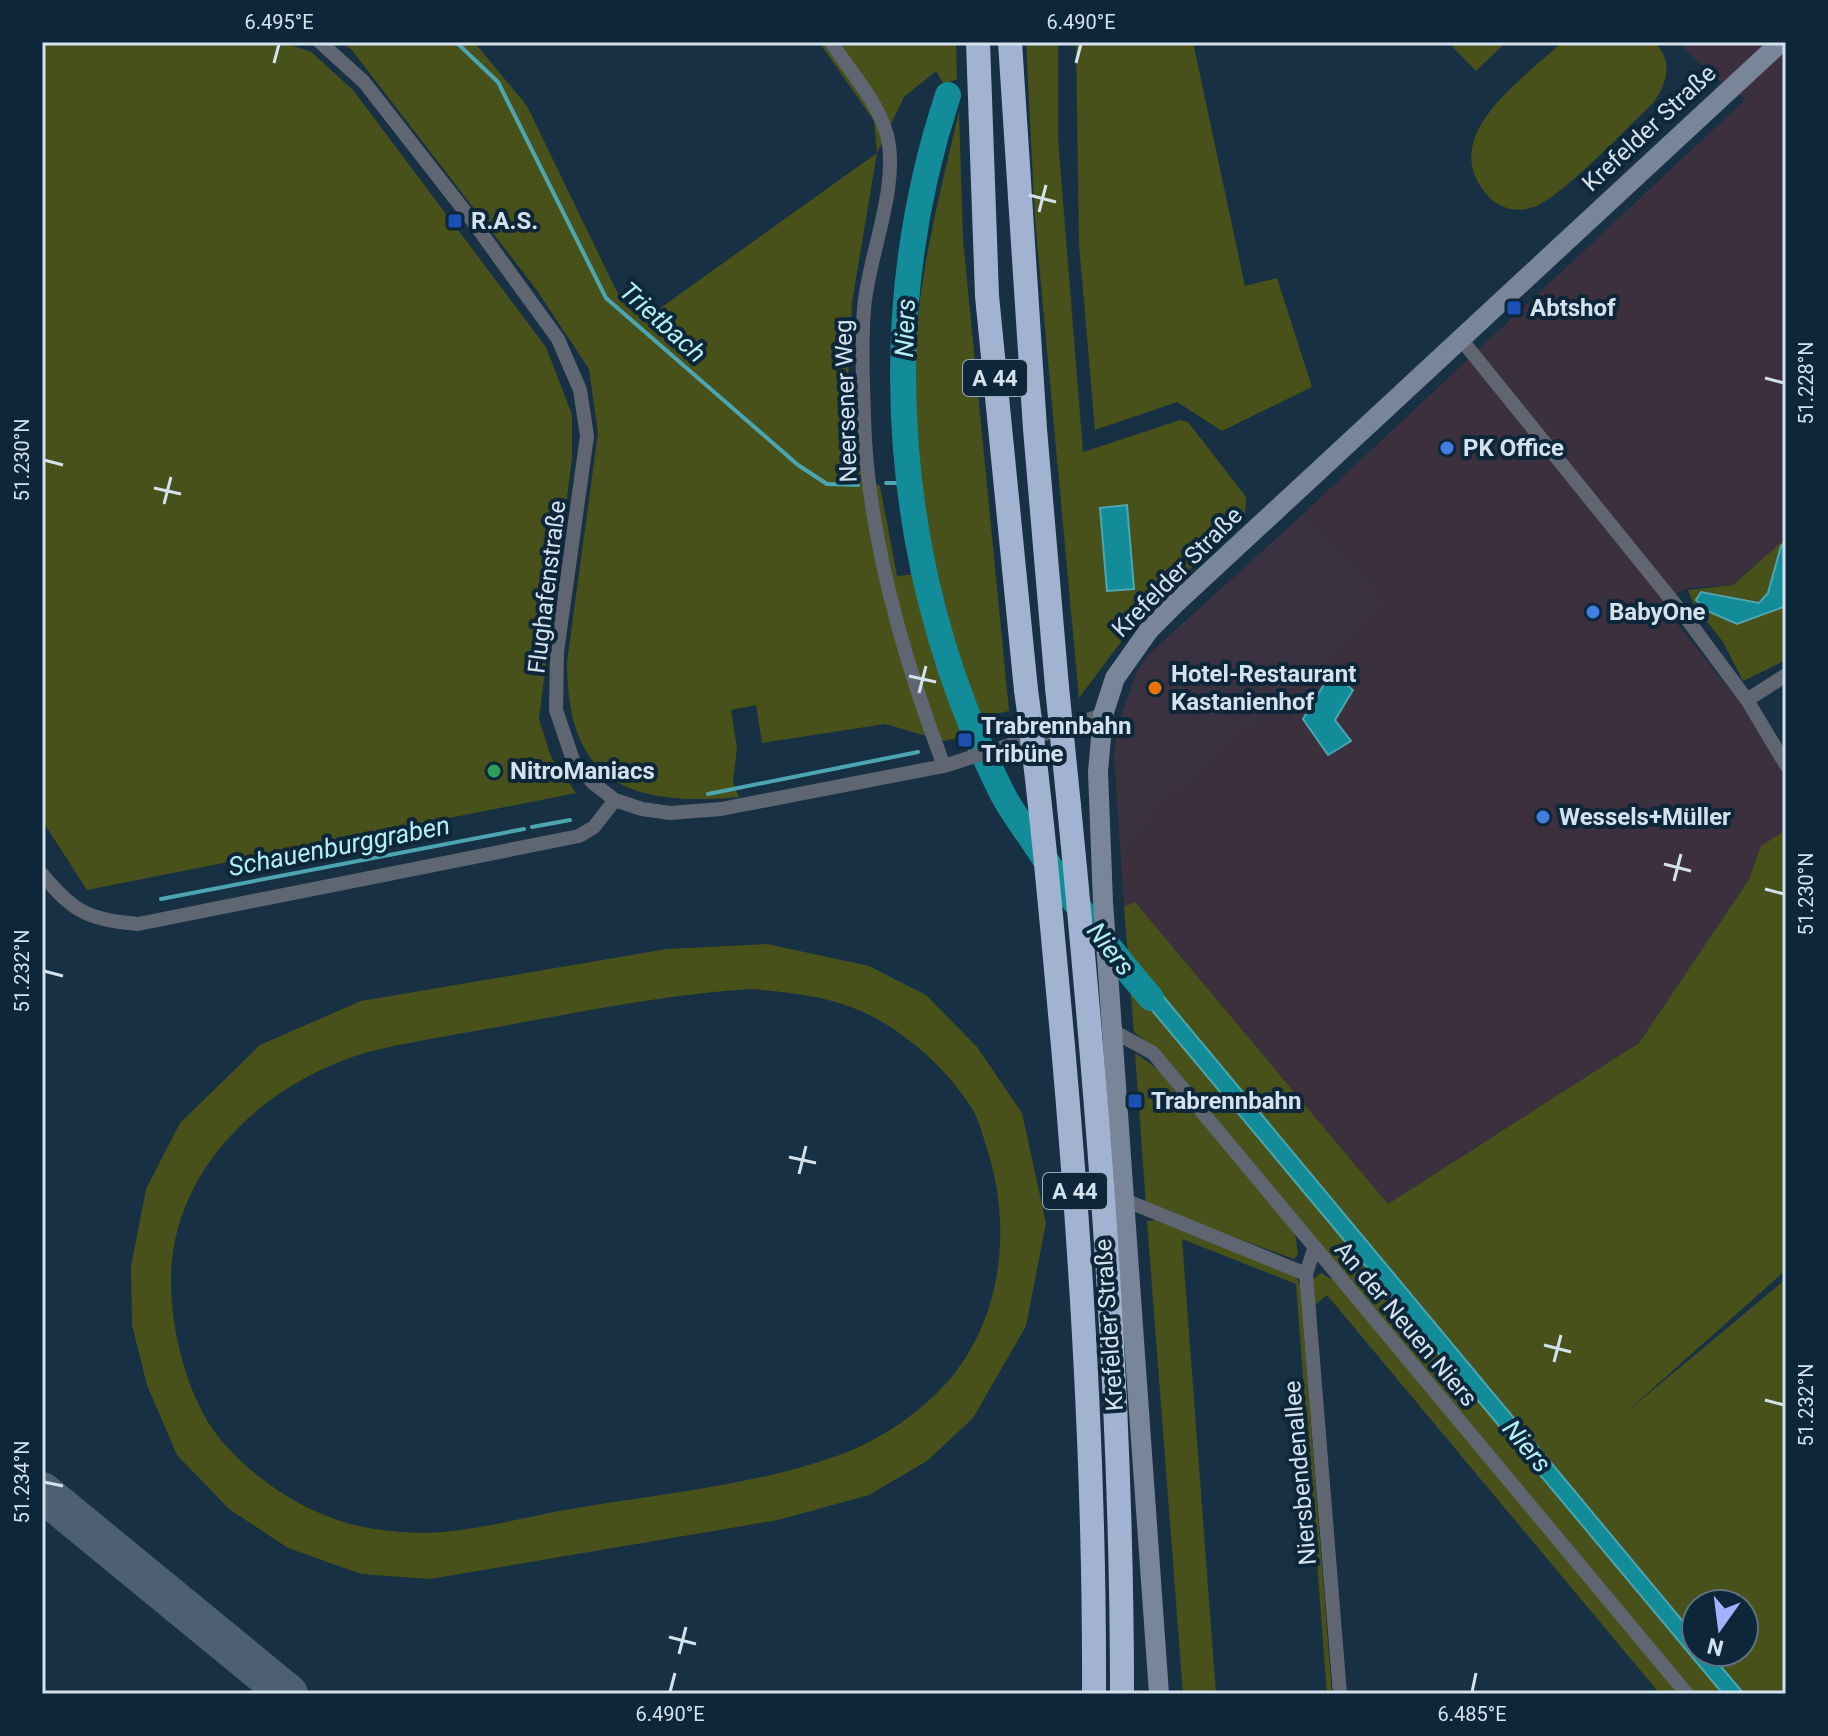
<svg xmlns="http://www.w3.org/2000/svg" width="1828" height="1736" font-family="Roboto,sans-serif">
  <style>
    .commercial { fill: #3a3141 }
    .industrial { fill: #3d303e }
    .green { fill: #485119; fill-rule: evenodd }
    .water { fill: #128c98; stroke: #4ca6b2; stroke-width: 2 }
    .lines { fill: none; stroke-linecap: round; stroke-linejoin: round }
    .stream { stroke: #4ca6b2; stroke-width: 4 }
    .river { stroke: #128c98; stroke-width: 26 }
    .taxiway { stroke: #4c6072; stroke-width: 40 }
    .street { stroke: #5f6672; stroke-width: 14 }
    .secondary { stroke: #798598; stroke-width: 20 }
    .highway { stroke: #a1b3d0; stroke-width: 24 }
    .highway-bridge { stroke: #a1b3d0; stroke-width: 24 }
    .ticks { fill: none; stroke: #d4e2ee; stroke-width: 3 }
    .transit-dot { fill: #1a4fb4; stroke: #0e2639; stroke-width: 3 }
    .shop-dot { fill: #3f7fe0; stroke: #0e2639; stroke-width: 3 }
    .food-dot { fill: #e8710a; stroke: #0e2639; stroke-width: 3 }
    .leisure-dot { fill: #2e9e5b; stroke: #0e2639; stroke-width: 3 }
    .labels { text-anchor: middle; dominant-baseline: central; stroke-width: 8; stroke-linejoin: round; paint-order: stroke }
    .shield { fill: #0e2639; stroke: #99aab8; stroke-width: 2 }
    .shield-label { font-size: 22px; font-weight: bold; fill: #d4e2ee }
    .street-label { font-size: 24px; fill: #d4e2ee; stroke: #0e2639 }
    .poi-label { font-size: 24px; font-weight: bold; fill: #d4e2ee; stroke: #0e2639; text-anchor: start }
    .water-label { font-size: 26px; font-style: italic; fill: #b3eef5; stroke: #0e2639 }
    .neatline { fill: none; stroke: #d4e2ee; stroke-width: 3 }
    .ticks-label { font-size: 20px; text-anchor: middle; fill: #d4e2ee }
  </style>
  <rect width="100%" height="100%" fill="#183043"/>
  <path class="commercial" d="M 1304,513 L 1390,604 L 1160,809 L 1121,860 L 1114,756 L 1118,723 L 1137,671 L 1148,655 Z"/>
  <path class="industrial" d="M 1679,42 L 1786,42 L 1786,538 L 1733,585 L 1687,588 L 1661,603 L 1740,703 L 1786,776 L 1786,830 L 1761,847 L 1748,881 L 1639,1043 L 1388,1204 L 1135,902 L 1124,907 L 1121,860 L 1160,809 L 1390,604 L 1304,513 L 1746,99 L 1711,75 Z"/>
  <path class="green" d="M 42,42 L 281,42 L 311,52 L 353,90 L 546,347 L 572,415 L 572,458 L 539,719 L 551,757 L 576,793 L 87,890 L 42,820 Z
    M 338,42 L 474,42 L 527,106 L 617,292 L 645,319 L 877,153 L 874,121 L 819,42 L 956,42 L 957,79 L 944,85 L 936,71 L 904,97 L 877,153 L 852,302 L 846,424 L 864,459 L 865,478 L 880,486 L 897,576 L 917,574 L 973,734 L 944,741 L 885,724 L 762,743 L 756,705 L 731,710 L 737,748 L 733,782 L 739,797 C 631,807 567,784 567,662 L 598,433 L 589,369 L 536,289 L 351,49 Z
    M 1026,42 L 1058,42 L 1058,138 L 1083,452 L 1180,420 L 1188,422 L 1246,497 L 1245,516 L 1135,623 L 1079,698 L 1035,220 ZM 1127,505 L 1134,588 L 1107,591 L 1100,508 Z
    M 1076,42 L 1193,42 L 1245,286 L 1277,278 L 1312,387 L 1222,431 L 1177,402 L 1095,430 L 1079,244 Z
    M 1448,42 L 1506,42 L 1476,71 Z
    M 1562,42 L 1654,42 C 1674,61 1667,82 1654,102 C 1629,126 1562,197 1534,207 C 1518,213 1501,209 1489,197 C 1434,138 1521,81 1562,42 Z
    M 959,111 L 963,239 L 1009,711 L 977,718 C 930,602 906,463 916,337 C 922,261 942,185 959,111 Z
    M 1786,538 L 1786,660 L 1743,681 L 1723,642 L 1694,605 L 1688,590 L 1733,585 Z
    M 1786,830 L 1786,1270 L 1624,1414 L 1786,1279 L 1786,1694 L 1744,1694 L 1709,1652 L 1744,1652 L 1744,1604 L 1696,1604 L 1696,1637 L 1128,954 L 1124,907 L 1135,902 L 1388,1204 L 1639,1043 L 1748,881 L 1761,846 Z
    M 767,944 L 869,966 L 926,995 L 977,1047 L 1022,1113 L 1046,1223 L 1026,1326 L 973,1418 L 927,1461 L 869,1495 L 778,1520 L 430,1579 L 361,1574 L 288,1548 L 229,1509 L 177,1455 L 147,1385 L 132,1325 L 131,1267 L 146,1189 L 180,1123 L 260,1045 L 361,1001 L 667,949 ZM 750,989 C 796,993 838,997 879,1020 C 917,1042 952,1075 974,1112 C 981,1125 984,1141 989,1155 C 1013,1236 1000,1331 937,1393 C 908,1421 872,1444 834,1457 C 750,1486 658,1494 571,1509 C 525,1517 475,1531 428,1533 C 405,1533 372,1530 350,1524 C 298,1509 247,1475 214,1431 C 183,1387 167,1314 172,1261 C 182,1156 277,1075 376,1050 C 423,1039 471,1032 519,1023 C 596,1009 672,994 750,989 Z
    M 1130,984 L 1723,1694 L 1693,1694 L 1157,1050 L 1134,1032 Z
    M 1135,1053 L 1163,1073 L 1295,1233 L 1298,1254 L 1294,1259 L 1146,1205 Z
    M 1155,1220 L 1295,1275 L 1300,1285 L 1332,1694 L 1327,1694 L 1296,1284 L 1182,1239 L 1216,1694 L 1183,1694 L 1147,1221 Z
    M 1321,1273 L 1335,1281 L 1680,1694 L 1660,1694 L 1327,1295 L 1315,1305 L 1313,1279 Z"/>
  <path class="water" d="M 1127,505 L 1134,589 L 1107,591 L 1100,508 Z
    M 1786,542 L 1786,606 L 1737,624 L 1705,610 L 1696,600 L 1701,592 L 1759,603 L 1768,593 L 1781,546 Z
    M 1331,673 L 1353,690 L 1335,720 L 1351,741 L 1328,755 L 1303,719 Z
    M 1128,954 L 1696,1637 L 1696,1652 L 1709,1652 L 1744,1694 L 1723,1694 L 1130,984 Z"/>
  <g class="lines">
    <path class="stream" d="M 456,42 L 498,82 L 606,298 L 798,465 L 827,484 L 858,485
      M 886,483 L 907,483
      M 708,794 L 918,752
      M 532,827 L 570,820
      M 161,899 L 524,829"/>
    <path class="river" d="M 948,95 C 872,326 894,576 1002,793 C 1011,811 1024,827 1035,844 C 1070,898 1109,949 1151,998"/>
    <path class="taxiway" d="M 42,1492 L 288,1694"/>
    <path class="street" d="M 320,42 L 364,82 L 474,223 L 558,339 L 580,390 L 587,436 L 557,652 L 556,710 L 573,760 L 593,783 L 615,800 L 642,809 L 670,813 L 721,809 L 944,766 L 1103,715
      M 831,42 C 850,71 878,102 887,135 C 900,187 868,256 864,309 C 861,345 863,383 864,418 C 867,532 904,660 944,766
      M 1460,338 L 1687,619 L 1747,700 L 1786,765
      M 1747,700 L 1786,675
      M 42,874 C 74,913 88,919 138,924 L 579,836 L 594,827 L 615,800
      M 1113,1031 L 1153,1053 L 1687,1694
      M 1127,1201 L 1306,1274
      M 1314,1249 L 1306,1274 L 1340,1694"/>
    <path class="secondary" d="M 1159,1694 L 1103,902 L 1098,772 L 1103,715 L 1115,678 L 1149,630 L 1177,602 L 1781,42"/>
    <path class="highway" d="M 978,42 L 987,296 L 1026,690
      M 1010,42 L 1035,429 L 1057,687
      M 1069,806 C 1098,1101 1122,1396 1122,1694"/>
    <path class="highway-bridge" d="M 1057,687 L 1069,806
      M 1026,690 C 1042,808 1052,927 1063,1046 C 1082,1262 1095,1477 1094,1694"/>
  </g>
  <path class="ticks" d="M 274,63 L 279,44M 1076,63 L 1081,44M 1029,195 L 1056,202M 1039,212 L 1046,185M 1765,378 L 1784,383M 44,460 L 63,465M 154,488 L 181,494M 164,504 L 171,477M 909,676 L 936,682M 919,693 L 926,666M 1664,864 L 1691,871M 1674,881 L 1681,854M 1765,889 L 1784,894M 44,971 L 63,976M 789,1157 L 816,1163M 799,1174 L 806,1146M 1544,1345 L 1571,1352M 1554,1362 L 1561,1335M 1765,1400 L 1784,1405M 44,1482 L 63,1486M 669,1637 L 696,1644M 679,1654 L 686,1627M 670,1692 L 675,1673M 1472,1692 L 1476,1673"/>
  <g class="transit-dot">
    <rect x="447" y="213" width="16" height="16" rx="4"/>
    <rect x="1506" y="300" width="16" height="16" rx="4"/>
    <rect x="957" y="732" width="16" height="16" rx="4"/>
    <rect x="1127" y="1093" width="16" height="16" rx="4"/>
  </g>
  <g class="shop-dot">
    <circle cx="1447" cy="448" r="8"/>
    <circle cx="1593" cy="612" r="8"/>
    <circle cx="1543" cy="817" r="8"/>
  </g>
  <circle class="food-dot" cx="1155" cy="688" r="8"/>
  <circle class="leisure-dot" cx="494" cy="771" r="8"/>
  <g class="labels">
    <g class="shield">
      <rect x="963" y="360" width="64" height="36" rx="6"/>
      <rect x="1043" y="1173" width="64" height="36" rx="6"/>
    </g>
    <g class="shield-label">
      <text x="995" y="378">A 44</text>
      <text x="1075" y="1191">A 44</text>
    </g>
    <g class="street-label">
      <text transform="translate(1649 128) rotate(-43)">Krefelder Straße</text>
      <text transform="translate(846 401) rotate(-92)">Neersener Weg</text>
      <text transform="translate(1177 572) rotate(-45)">Krefelder Straße</text>
      <text transform="translate(547 587) rotate(-83)">Flughafenstraße</text>
      <text transform="translate(1406 1324) rotate(50)">An der Neuen Niers</text>
      <text transform="translate(1109 1325) rotate(-94)">Krefelder Straße</text>
      <text transform="translate(1300 1473) rotate(-95)">Niersbendenallee</text>
    </g>
    <g class="poi-label">
      <text x="471" y="221">R.A.S.</text>
      <text x="1530" y="308">Abtshof</text>
      <text x="1463" y="448">PK Office</text>
      <text x="1609" y="612">BabyOne</text>
      <text x="1171" y="674">Hotel-Restaurant<tspan x="1171" dy="28">Kastanienhof</tspan></text>
      <text x="981" y="726">Trabrennbahn<tspan x="981" dy="28">Tribüne</tspan></text>
      <text x="510" y="771">NitroManiacs</text>
      <text x="1559" y="817">Wessels+Müller</text>
      <text x="1151" y="1101">Trabrennbahn</text>
    </g>
    <g class="water-label">
      <text transform="translate(663 322) rotate(42)">Trietbach</text>
      <text transform="translate(905 328) rotate(-88)">Niers</text>
      <text transform="translate(339 846) rotate(-11)">Schauenburggraben</text>
      <text transform="translate(1111 949) rotate(52)">Niers</text>
      <text transform="translate(1527 1446) rotate(50)">Niers</text>
    </g>
  </g>
  <rect width="1828" height="1736" fill="none" stroke="#0e2639" stroke-width="88"/>
  <g transform="translate(1720 1628) rotate(194)"><circle r="38" fill="#0e2639" stroke="#5d7181" stroke-width="2"/>
  <path d="M0-6L14 30L0 20L-14 30Z" fill="#a5b1fc"/>
  <text y="-12" font-size="22" font-weight="bold" text-anchor="middle" fill="#d4e2ee">N</text>
  </g>
  <rect x="44" y="44" width="1740" height="1648" class="neatline"/>
  <g class="ticks-label">
    <text x="279" y="29">6.495°E</text>
    <text x="1081" y="29">6.490°E</text>
    <text transform="translate(1806 383) rotate(-90)" y="7">51.228°N</text>
    <text transform="translate(22 460) rotate(-90)" y="7">51.230°N</text>
    <text transform="translate(1806 894) rotate(-90)" y="7">51.230°N</text>
    <text transform="translate(22 971) rotate(-90)" y="7">51.232°N</text>
    <text transform="translate(1806 1405) rotate(-90)" y="7">51.232°N</text>
    <text transform="translate(22 1482) rotate(-90)" y="7">51.234°N</text>
    <text x="670" y="1721">6.490°E</text>
    <text x="1472" y="1721">6.485°E</text>
  </g>
</svg>
